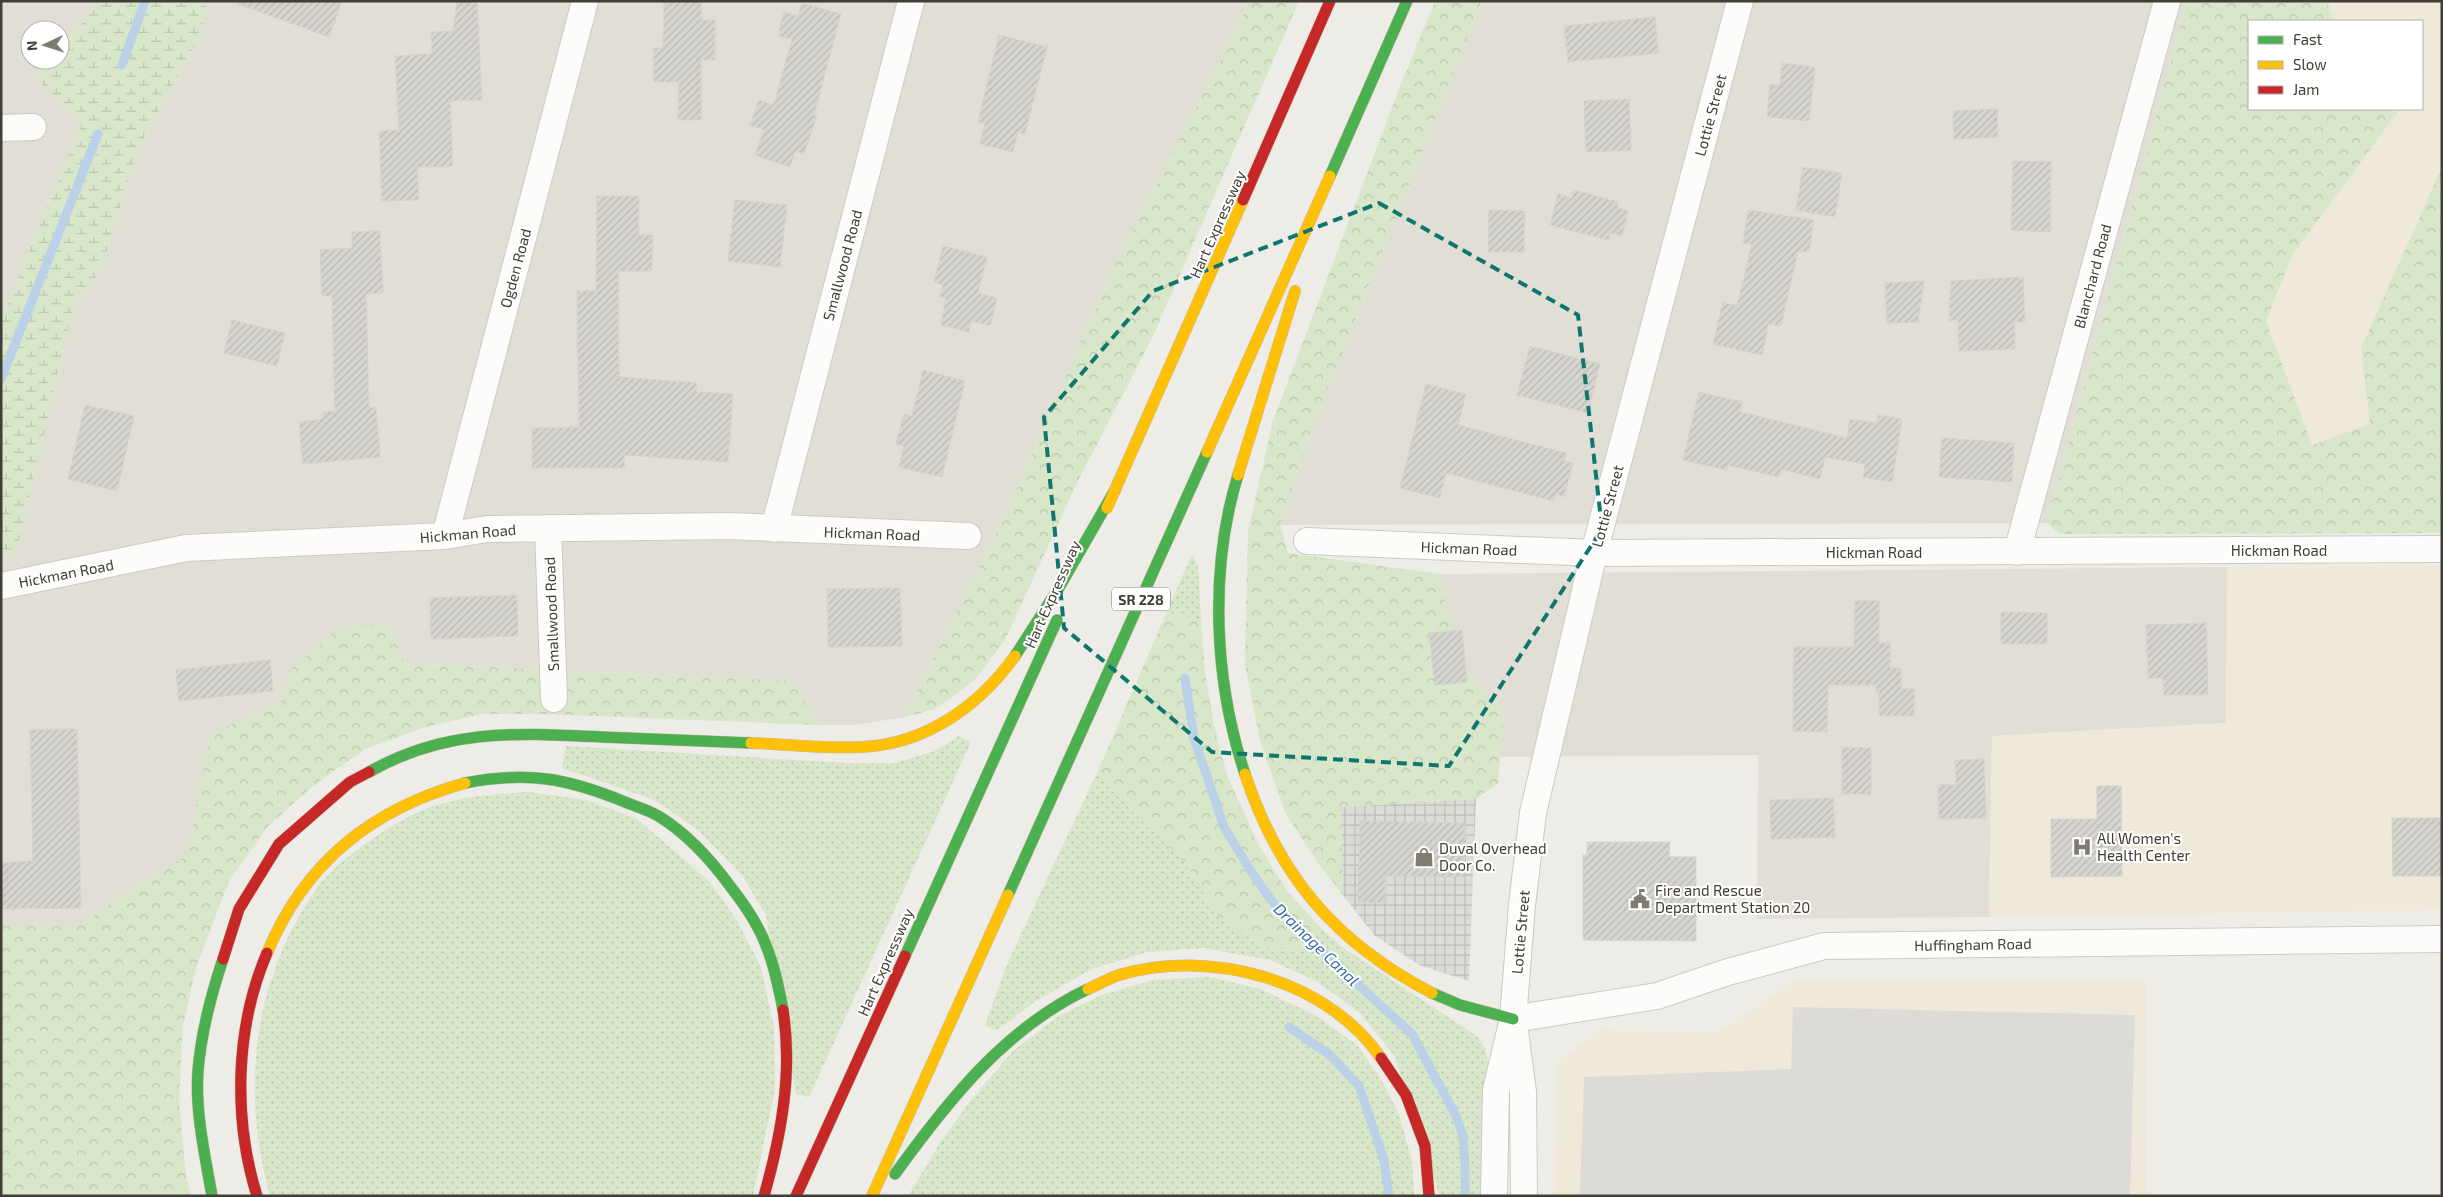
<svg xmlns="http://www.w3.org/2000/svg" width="2443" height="1197" font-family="'Exo 2',sans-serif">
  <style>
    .residential { fill: #e1ded5 }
    .commercial { fill: #efe9da }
    .industrial { fill: url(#industrial-grid) }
    .grass { fill: url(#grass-dots) }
    .forest { fill: url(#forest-crowns) }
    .wetland { fill: url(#wetland-marsh) }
    .parking { fill: #dcdbd7 }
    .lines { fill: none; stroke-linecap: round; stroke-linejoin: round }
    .stream { stroke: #bbd1e8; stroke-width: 9 }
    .building { fill: url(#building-hatch); stroke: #d5d3cd }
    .street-casing { stroke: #cbcac5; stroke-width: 28 }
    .fast-casing { stroke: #c3bba5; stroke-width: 12 }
    .slow-casing { stroke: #c3bba5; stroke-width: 12 }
    .jam-casing { stroke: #c3bba5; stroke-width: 12 }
    .street { stroke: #fcfcfb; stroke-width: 26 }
    .fast { stroke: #4caf50; stroke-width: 11 }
    .slow { stroke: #ffc107; stroke-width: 11 }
    .jam { stroke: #c62828; stroke-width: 11 }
    .marked { fill: none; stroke: #0f766e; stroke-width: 4; stroke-dasharray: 10 6; stroke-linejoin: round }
    .labels { text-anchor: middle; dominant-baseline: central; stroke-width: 4; stroke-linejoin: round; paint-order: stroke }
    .shield { fill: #fff; stroke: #7b7872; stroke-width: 1 }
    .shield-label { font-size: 14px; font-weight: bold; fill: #423e35 }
    .street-label { font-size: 15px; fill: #423e35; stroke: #fff }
    .poi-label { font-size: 15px; fill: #423e35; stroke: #fff; text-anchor: start }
    .water-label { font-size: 16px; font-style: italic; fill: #396ca3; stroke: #fff }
  </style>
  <defs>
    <pattern id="industrial-grid" width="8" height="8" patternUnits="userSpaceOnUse" patternTransform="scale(1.25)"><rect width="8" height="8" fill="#dddbd5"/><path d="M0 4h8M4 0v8" fill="none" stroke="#bfbdb7"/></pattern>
    <pattern id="grass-dots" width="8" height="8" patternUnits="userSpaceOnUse" patternTransform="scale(1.25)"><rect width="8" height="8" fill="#d8e6c9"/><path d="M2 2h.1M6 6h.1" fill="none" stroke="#bbc6ad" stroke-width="1.8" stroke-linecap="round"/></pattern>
    <pattern id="forest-crowns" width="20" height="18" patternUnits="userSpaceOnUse" patternTransform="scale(1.25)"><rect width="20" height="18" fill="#d8e6c9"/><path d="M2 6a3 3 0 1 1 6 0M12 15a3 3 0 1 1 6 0" fill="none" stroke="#bbc6ad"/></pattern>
    <pattern id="wetland-marsh" width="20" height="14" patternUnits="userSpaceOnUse" patternTransform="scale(1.25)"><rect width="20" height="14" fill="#d8e6c9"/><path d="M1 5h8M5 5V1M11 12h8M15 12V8" fill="none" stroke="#bbc6ad"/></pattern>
    <pattern id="building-hatch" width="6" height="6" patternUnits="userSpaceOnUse" patternTransform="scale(1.25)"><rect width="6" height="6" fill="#d7d5d0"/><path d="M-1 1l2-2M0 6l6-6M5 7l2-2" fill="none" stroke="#bab8b3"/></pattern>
  </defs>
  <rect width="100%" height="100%" fill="#edece7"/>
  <path class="residential" d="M 1,1 L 102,1 L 60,47 L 60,30 L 30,30 L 30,60 L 49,60 L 36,78 L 62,104 L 83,120 L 1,319 Z
    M 206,1 L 1249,1 L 1240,23 L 1118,257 L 1006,513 L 905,717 L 855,725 L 821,725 L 792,681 L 405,663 L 389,626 L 290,670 L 281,703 L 210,733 L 189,855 L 133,888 L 79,926 L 1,926 L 1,555 L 16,553 L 75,301 L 100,272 L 138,149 L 203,30 Z
    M 1482,1 L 2187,1 L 2047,523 L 1280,525 L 1311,432 Z
    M 2227,567 L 2226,723 L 1992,736 L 1989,917 L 1757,919 L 1758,755 L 1500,757 L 1504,712 L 1458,662 L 1439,574 Z"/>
  <path class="commercial" d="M 2327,1 L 2442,1 L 2442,167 L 2361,348 L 2370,424 L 2312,445 L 2265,321 L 2293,254 L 2400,109 L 2422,109 L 2422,79 L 2425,75 L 2422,69 L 2422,21 L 2333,21 Z
    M 2442,565 L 2442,910 L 1989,917 L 1992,736 L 2226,723 L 2227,567 Z
    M 2146,978 L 2146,1196 L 1554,1196 L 1558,1062 L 1599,1030 L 1718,1032 L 1792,982 Z"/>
  <path class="industrial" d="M 1476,799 L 1469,981 L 1419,965 L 1374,935 L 1343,895 L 1341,807 Z"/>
  <path class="grass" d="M 1192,554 L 1198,566 L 1201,620 L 1166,614 Z
    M 959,736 L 971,742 L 809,1097 L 796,1094 L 766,915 L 742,875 L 699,831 L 655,800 L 562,768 L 566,746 L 846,763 L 895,763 L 935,751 Z
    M 1097,773 L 1141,820 L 1185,862 L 1215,913 L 1263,947 L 1296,950 L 1321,928 L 1342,947 L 1477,1036 L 1485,1048 L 1489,1067 L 1487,1196 L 1440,1196 L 1394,1055 L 1361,1014 L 1318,982 L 1270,960 L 1204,948 L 1147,952 L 1092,969 L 1034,1002 L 996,1031 L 985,1025 L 1007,964 Z
    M 528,792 L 586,800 L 637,819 L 709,881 L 735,917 L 761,967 L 774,1029 L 775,1088 L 753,1196 L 270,1196 C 241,1091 252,982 315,891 C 329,870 351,854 371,840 C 390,827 412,813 434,806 C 465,796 496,794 528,792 Z
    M 1210,977 L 1260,989 L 1313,1014 L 1357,1045 L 1380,1078 L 1399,1114 L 1412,1162 L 1414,1196 L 908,1196 L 938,1146 L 968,1104 L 1013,1051 L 1057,1017 L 1102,995 L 1153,980 Z"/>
  <path class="forest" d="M 1249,1 L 1299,1 L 1153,336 L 1077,483 L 1005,640 L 975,680 L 935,709 L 905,717 L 1006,513 L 1118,257 L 1240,23 Z
    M 1435,1 L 1482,1 L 1311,432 L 1280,525 L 1288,553 L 1439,574 L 1458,662 L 1504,712 L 1498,783 L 1476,799 L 1341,807 L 1343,895 L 1318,863 L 1285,812 L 1260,741 L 1245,664 L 1248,531 L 1273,421 L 1401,84 Z
    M 2187,1 L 2327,1 L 2333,21 L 2249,21 L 2249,109 L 2400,109 L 2293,254 L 2266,321 L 2312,445 L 2370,424 L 2361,348 L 2442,167 L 2442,533 L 2059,534 L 2047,523 Z
    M 1166,614 L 1201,620 L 1205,673 L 1214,725 L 1227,775 L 1258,844 L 1287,891 L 1321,928 L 1296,950 L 1263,947 L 1215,913 L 1185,862 L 1141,820 L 1097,773 Z
    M 389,625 L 405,663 L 792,681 L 821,725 L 544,714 L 483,714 L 425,727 L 365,749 L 313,786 L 268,826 L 229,881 L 197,964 L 183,1025 L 179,1101 L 186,1176 L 191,1196 L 1,1196 L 1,926 L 79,926 L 133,888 L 188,855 L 210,733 L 281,703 L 290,670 L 342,626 Z"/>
  <path class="wetland" d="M 102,1 L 206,1 L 203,30 L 138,149 L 100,272 L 75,301 L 16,553 L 1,555 L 1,319 L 83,120 L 62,104 L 36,78 L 49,60 L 60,60 L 60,47 Z"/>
  <path class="parking" d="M 1793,1007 L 2135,1015 L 2130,1196 L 1580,1196 L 1584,1077 L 1791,1069 Z"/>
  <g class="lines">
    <path class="stream" d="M 122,65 L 145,1
      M 1,379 L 98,134
      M 1185,678 L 1194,738 L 1224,827 L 1249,868 L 1270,899 L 1316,946 L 1412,1034 L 1456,1116 L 1463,1135 L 1465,1164 L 1465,1196
      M 1289,1027 L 1330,1055 L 1359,1086 L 1384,1160 L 1389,1196"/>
  </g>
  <path class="building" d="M 239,1 L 342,1 L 329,37 L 238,4 Z
    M 457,1 L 477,1 L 482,100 L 450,101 L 453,166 L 417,167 L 419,200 L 382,201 L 379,131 L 399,130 L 395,56 L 432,54 L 431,32 L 453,31 Z
    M 664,1 L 701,1 L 701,20 L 715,20 L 715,60 L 701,60 L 701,120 L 678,120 L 679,82 L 654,82 L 654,48 L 663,48 Z
    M 802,3 L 841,14 L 814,115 L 817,116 L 804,154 L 795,151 L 790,167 L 755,155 L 764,130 L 750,125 L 759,100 L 772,105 L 775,101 L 792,39 L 778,36 L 784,12 L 798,16 Z
    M 1655,17 L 1658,53 L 1568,62 L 1564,26 Z
    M 999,35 L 1047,47 L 1025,134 L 1018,132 L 1013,152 L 980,144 L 985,124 L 978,122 Z
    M 1782,63 L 1815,67 L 1809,121 L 1767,117 L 1770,84 L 1780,86 Z
    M 1629,99 L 1631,150 L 1586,152 L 1584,101 Z
    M 1997,109 L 1998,137 L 1954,139 L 1953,111 Z
    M 2013,161 L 2051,162 L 2050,232 L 2011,230 Z
    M 1803,167 L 1842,173 L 1835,217 L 1796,210 Z
    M 1574,190 L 1618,202 L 1617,208 L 1628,211 L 1622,236 L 1610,233 L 1609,240 L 1550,225 L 1558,194 L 1572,198 Z
    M 597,196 L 639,196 L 638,235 L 653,235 L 652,271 L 618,271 L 619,377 L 697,383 L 696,392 L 733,394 L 728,462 L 624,455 L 625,468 L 532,468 L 532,428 L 579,427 L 577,291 L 596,291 Z
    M 735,200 L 787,205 L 780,267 L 728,261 Z
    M 1489,210 L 1525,211 L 1524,252 L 1488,252 Z
    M 1748,210 L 1814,220 L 1809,252 L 1798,251 L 1781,326 L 1768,324 L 1762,355 L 1713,344 L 1723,302 L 1737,306 L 1752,244 L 1743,243 Z
    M 380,231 L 383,293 L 366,294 L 369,408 L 376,407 L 380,457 L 303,464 L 299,422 L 323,419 L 323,412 L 335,411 L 332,296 L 322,296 L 320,250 L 352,248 L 352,232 Z
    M 943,246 L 987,257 L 978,293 L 997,298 L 990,326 L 971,321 L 969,332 L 941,325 L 946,298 L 940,297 L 943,285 L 934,282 Z
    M 2023,277 L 2025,322 L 2014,322 L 2015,349 L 1959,351 L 1958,320 L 1949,321 L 1951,281 Z
    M 1924,281 L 1918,322 L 1887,323 L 1885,283 Z
    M 232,320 L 285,333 L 277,366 L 224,353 Z
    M 1530,346 L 1600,364 L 1588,413 L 1517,395 Z
    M 923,370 L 965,381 L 942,477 L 899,467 L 904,446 L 896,444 L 904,414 L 912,416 Z
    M 1426,384 L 1466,394 L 1458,425 L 1566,453 L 1564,461 L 1573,463 L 1564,497 L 1555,494 L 1554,501 L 1446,473 L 1440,498 L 1400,488 Z
    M 1699,392 L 1742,402 L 1740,412 L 1847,438 L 1850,419 L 1877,423 L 1878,415 L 1902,419 L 1892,482 L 1863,477 L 1865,464 L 1825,457 L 1820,479 L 1781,469 L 1779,477 L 1727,465 L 1726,470 L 1683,460 Z
    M 85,405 L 134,416 L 117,491 L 68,479 Z
    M 1942,438 L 2014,443 L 2012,482 L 1939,477 Z
    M 900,588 L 902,646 L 828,647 L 827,589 Z
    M 517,595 L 518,636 L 431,639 L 430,598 Z
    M 1855,601 L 1879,601 L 1879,643 L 1890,643 L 1890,668 L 1901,668 L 1901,689 L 1914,689 L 1914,716 L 1879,716 L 1879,692 L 1876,692 L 1876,685 L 1828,685 L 1827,732 L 1793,731 L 1794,647 L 1854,647 Z
    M 2001,612 L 2047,613 L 2047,644 L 2001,644 Z
    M 2206,623 L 2208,694 L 2164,695 L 2163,678 L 2148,678 L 2146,625 Z
    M 1462,630 L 1467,682 L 1435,685 L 1429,633 Z
    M 270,660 L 273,691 L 179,701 L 176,670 Z
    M 77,729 L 81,908 L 1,909 L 1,863 L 33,861 L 30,730 Z
    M 1842,747 L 1871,748 L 1871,794 L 1842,794 Z
    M 1984,759 L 1986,818 L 1939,819 L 1938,785 L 1956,785 L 1955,760 Z
    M 2097,786 L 2121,786 L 2122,876 L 2051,877 L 2051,819 L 2097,819 Z
    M 1833,798 L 1835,837 L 1771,839 L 1770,800 Z
    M 2392,818 L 2442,818 L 2442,876 L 2393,876 Z
    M 1360,821 L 1465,823 L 1464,877 L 1386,876 L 1386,903 L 1358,902 Z
    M 1587,842 L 1670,842 L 1669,857 L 1696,857 L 1696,941 L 1583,940 L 1583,855 L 1587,855 Z"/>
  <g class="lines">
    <defs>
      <path id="street" d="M 1,128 L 33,127
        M 548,528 L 554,699
        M 774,529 L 911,1
        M 445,536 L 585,1
        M 1307,541 L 1594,553 L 2442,549
        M 2017,552 L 2167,1
        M 1,586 L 186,548 L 445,536 L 487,529 L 729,526 L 968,536
        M 1513,1019 L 1657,996 L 1728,972 L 1824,946 L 2442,939
        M 1515,1032 L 1523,1092 L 1524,1196
        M 1494,1196 L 1496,1090 L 1513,1019 L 1522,905 L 1533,813 L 1594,553 L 1740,1"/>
      <path id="fast" d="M 1330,176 L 1407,1
        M 1238,475 C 1209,569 1214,681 1245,774
        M 1015,656 L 1060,586 L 1115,490
        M 369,772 C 446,728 517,733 602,737 C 652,739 701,741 751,743
        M 465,783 C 527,771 567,778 625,802 C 637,807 649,810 660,817 C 687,834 711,860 730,886 C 745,905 759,925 767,948 C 775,968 779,989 783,1010
        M 1008,895 L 1207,452
        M 905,956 L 1057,620
        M 1432,993 L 1460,1005 L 1513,1019
        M 895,1174 C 947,1102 1005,1028 1088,989
        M 212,1196 C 205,1155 195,1112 198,1071 C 201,1033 211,995 223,959"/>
      <path id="slow" d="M 1207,452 L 1330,176
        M 1238,475 L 1295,291
        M 1107,508 L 1243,200
        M 751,743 C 788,744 826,749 862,747 C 926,744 979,706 1015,656
        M 1245,774 C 1279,877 1336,943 1432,993
        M 267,953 C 305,862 372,809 465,783
        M 1088,989 C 1098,985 1109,978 1119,975 C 1209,948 1327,979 1381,1058
        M 872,1196 L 1008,895"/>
      <path id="jam" d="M 1243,200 L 1330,1
        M 223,959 L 239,909 L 279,844 L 350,782 L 369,772
        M 1381,1058 L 1406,1095 L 1425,1146 L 1429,1196
        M 257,1196 C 233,1119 235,1028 267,953
        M 764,1196 C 781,1136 793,1073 783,1010
        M 796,1196 L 905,956"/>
    </defs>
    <use href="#street" class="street-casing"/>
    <use href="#fast" class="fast-casing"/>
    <use href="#slow" class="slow-casing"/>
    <use href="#jam" class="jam-casing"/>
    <use href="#street" class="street"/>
    <use href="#fast" class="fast"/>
    <use href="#slow" class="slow"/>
    <use href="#jam" class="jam"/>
  </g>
  <path class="marked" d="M 1379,203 L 1578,315 L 1602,529 L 1449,766 L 1212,752 L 1064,628 L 1044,417 L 1153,291 Z"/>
  <defs>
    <symbol id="hospital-bare" viewBox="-9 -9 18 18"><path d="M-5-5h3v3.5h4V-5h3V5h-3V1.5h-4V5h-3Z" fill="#7e7b73" stroke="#fff" stroke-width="2.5" paint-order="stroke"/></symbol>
    <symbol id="shop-bare" viewBox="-9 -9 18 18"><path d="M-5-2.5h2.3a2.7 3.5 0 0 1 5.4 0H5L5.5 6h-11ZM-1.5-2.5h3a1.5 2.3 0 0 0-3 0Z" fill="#7e7b73" stroke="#fff" stroke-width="2.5" paint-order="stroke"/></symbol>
    <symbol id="civic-bare" viewBox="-9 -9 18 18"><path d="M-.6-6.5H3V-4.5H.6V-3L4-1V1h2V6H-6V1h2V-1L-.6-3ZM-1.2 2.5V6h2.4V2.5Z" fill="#7e7b73" stroke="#fff" stroke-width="2.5" paint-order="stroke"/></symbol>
  </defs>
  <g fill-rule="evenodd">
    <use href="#hospital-bare" x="2068" y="833" width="28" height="28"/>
    <use href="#shop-bare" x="1410" y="843" width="28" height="28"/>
    <use href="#civic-bare" x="1626" y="885" width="28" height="28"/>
  </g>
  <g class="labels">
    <rect class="shield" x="1112" y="587.5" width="58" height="23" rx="4"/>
    <g class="shield-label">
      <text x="1141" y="599">SR 228</text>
    </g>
    <g class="street-label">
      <text transform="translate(1710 115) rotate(-75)">Lottie Street</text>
      <text transform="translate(1217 224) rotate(-66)">Hart Expressway</text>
      <text transform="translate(842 265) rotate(-75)">Smallwood Road</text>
      <text transform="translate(515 268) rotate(-75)">Ogden Road</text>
      <text transform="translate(2092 276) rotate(-75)">Blanchard Road</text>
      <text transform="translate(1607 506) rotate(-75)">Lottie Street</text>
      <text transform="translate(468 533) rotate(-5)">Hickman Road</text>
      <text transform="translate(872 533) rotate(2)">Hickman Road</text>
      <text transform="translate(1469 548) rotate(2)">Hickman Road</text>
      <text x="2279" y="550">Hickman Road</text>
      <text x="1874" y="552">Hickman Road</text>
      <text transform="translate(66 573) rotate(-11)">Hickman Road</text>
      <text transform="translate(1052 594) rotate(-66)">Hart Expressway</text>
      <text transform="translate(551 614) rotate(-92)">Smallwood Road</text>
      <text transform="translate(1520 932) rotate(-85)">Lottie Street</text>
      <text transform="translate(1973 944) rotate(-1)">Huffingham Road</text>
      <text transform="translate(885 962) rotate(-66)">Hart Expressway</text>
    </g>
    <g class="poi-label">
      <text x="2097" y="838">All Women's<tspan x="2097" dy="17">Health Center</tspan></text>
      <text x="1439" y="848">Duval Overhead<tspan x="1439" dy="17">Door Co.</tspan></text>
      <text x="1655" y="890">Fire and Rescue<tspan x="1655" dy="17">Department Station 20</tspan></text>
    </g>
    <g class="water-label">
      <text transform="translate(1317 944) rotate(44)">Drainage Canal</text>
    </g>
  </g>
  <rect width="2443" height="1197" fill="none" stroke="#423e35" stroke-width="5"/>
  <rect x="2248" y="20" width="175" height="90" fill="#ffffff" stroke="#b3b2ae"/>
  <rect x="2258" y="36" width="25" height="8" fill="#4caf50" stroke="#b3b2ae"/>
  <text x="2293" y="45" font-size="15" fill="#423e35">Fast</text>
  <rect x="2258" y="61" width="25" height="8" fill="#ffc107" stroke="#b3b2ae"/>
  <text x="2293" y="70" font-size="15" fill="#423e35">Slow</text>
  <rect x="2258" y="86" width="25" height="8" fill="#c62828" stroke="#b3b2ae"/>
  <text x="2293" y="95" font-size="15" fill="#423e35">Jam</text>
  <g transform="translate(45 45) rotate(266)"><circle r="24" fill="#ffffff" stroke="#b3b2ae"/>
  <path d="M0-4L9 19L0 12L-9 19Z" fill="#7e7b73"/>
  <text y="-8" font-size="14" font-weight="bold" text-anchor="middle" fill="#423e35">N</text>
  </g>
</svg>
